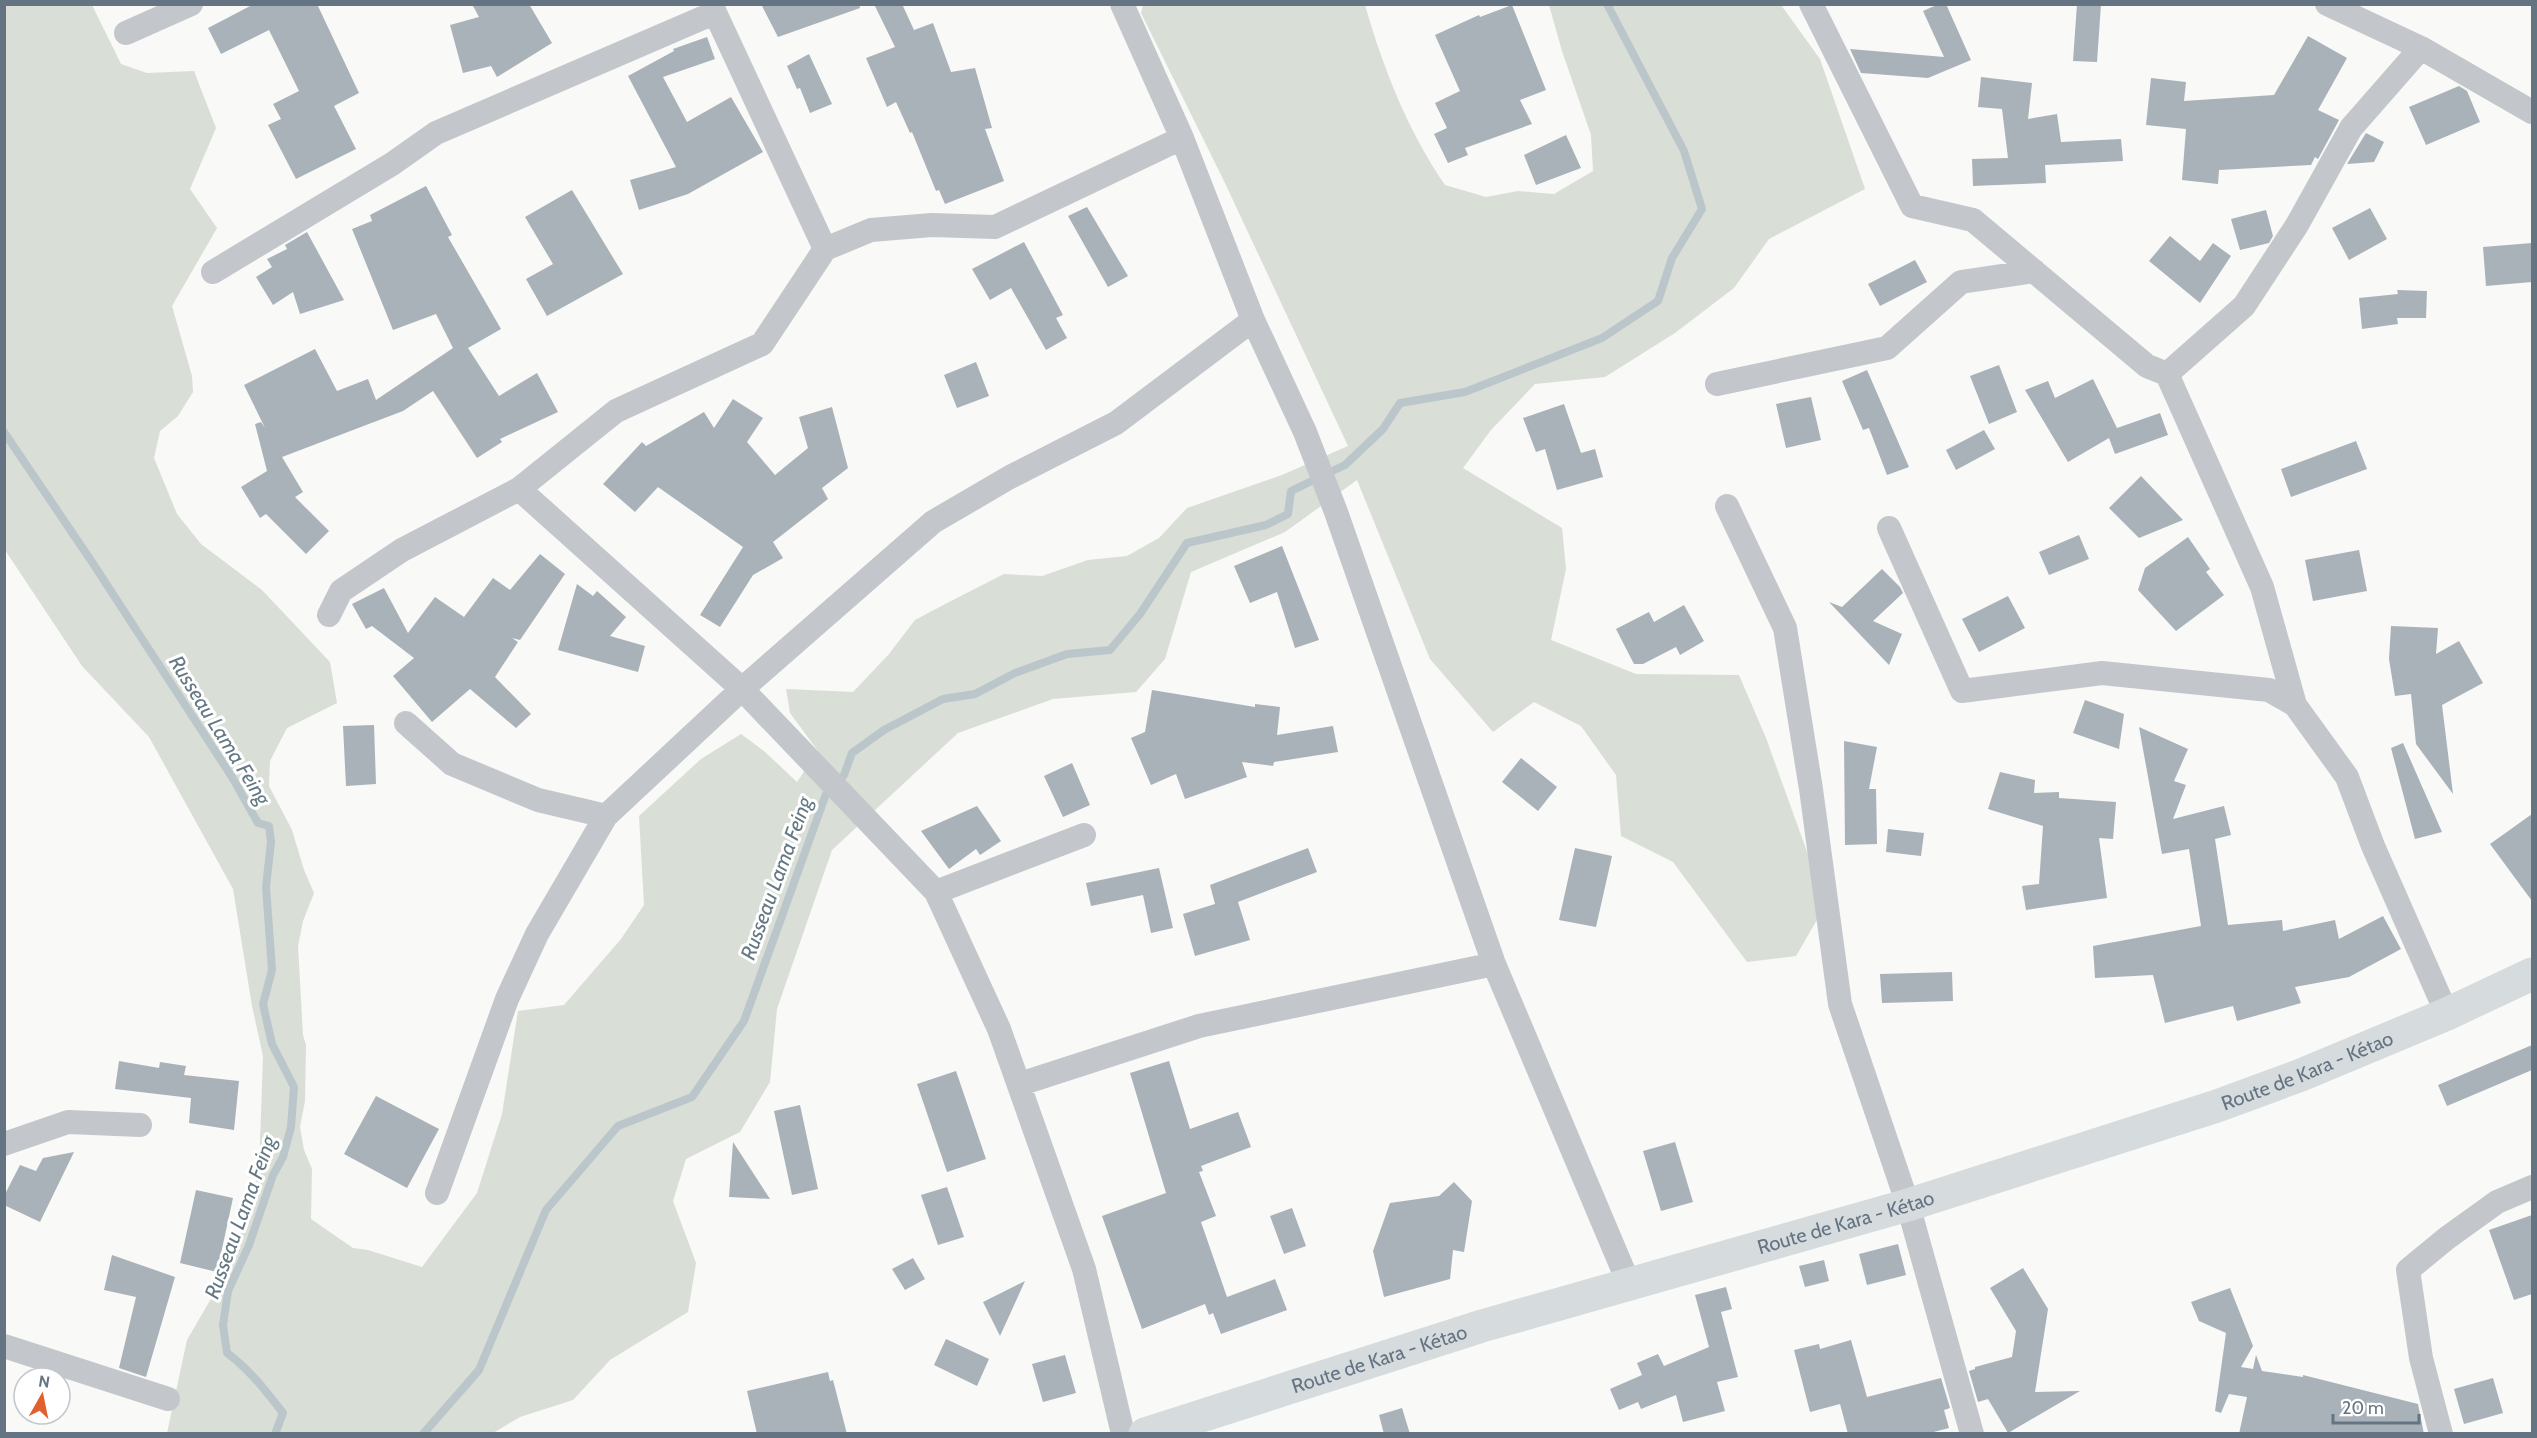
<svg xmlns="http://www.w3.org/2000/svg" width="2537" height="1438" font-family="Cabin,sans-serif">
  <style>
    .green { fill: #d9ded6 }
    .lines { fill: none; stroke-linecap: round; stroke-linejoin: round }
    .stream { stroke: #bbc6cb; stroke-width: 8 }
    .building { fill: #a9b2b8 }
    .street { stroke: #c3c7cb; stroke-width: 24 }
    .primary { stroke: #d6dbde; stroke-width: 33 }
    .labels { text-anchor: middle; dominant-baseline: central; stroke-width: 6; stroke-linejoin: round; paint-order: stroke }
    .street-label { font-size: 20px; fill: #657482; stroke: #fff }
    .water-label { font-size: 21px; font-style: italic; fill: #647983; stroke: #fff }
  </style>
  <rect width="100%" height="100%" fill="#f9f9f7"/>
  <path class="green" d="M 4,5 L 92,5 L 121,64 L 147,73 L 194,71 L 216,128 L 190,189 L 217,228 L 172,306 L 192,376 L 193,392 L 178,416 L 160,431 L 154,458 L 177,514 L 201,544 L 262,590 L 330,662 L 337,703 L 287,728 L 270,761 L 269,786 L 292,830 L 304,870 L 314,893 L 303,921 L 298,946 L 303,1035 L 306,1045 L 305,1101 L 300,1127 L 304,1150 L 312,1169 L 311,1219 L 353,1248 L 368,1250 L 422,1267 L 477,1193 L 502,1114 L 518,1011 L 564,1005 L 621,939 L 644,905 L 639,816 L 701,759 L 741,734 L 764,751 L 797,782 L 818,751 L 790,713 L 786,689 L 853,692 L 889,654 L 915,620 L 949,602 L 1004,574 L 1042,576 L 1088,560 L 1127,556 L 1159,538 L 1187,508 L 1282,475 L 1348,446 L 1224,181 L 1141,13 L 1143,5 L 1365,5 C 1383,68 1408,131 1445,185 L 1486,197 L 1518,191 L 1554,194 L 1593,171 L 1591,135 L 1562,51 L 1549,5 L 1781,5 L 1820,59 L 1865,189 L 1769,239 L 1734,288 L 1675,333 L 1605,377 L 1535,384 L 1491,430 L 1463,468 L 1562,528 L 1566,569 L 1551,640 L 1636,674 L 1739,675 L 1766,738 L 1810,860 L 1818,918 L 1796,956 L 1747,962 L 1673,862 L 1621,836 L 1616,775 L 1581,726 L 1534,702 L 1493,732 L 1430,659 L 1357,480 L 1285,532 L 1191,572 L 1165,659 L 1136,692 L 1053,699 L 958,733 L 832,850 L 777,1009 L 770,1082 L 740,1132 L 686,1159 L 673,1201 L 696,1263 L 688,1312 L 610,1360 L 573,1400 L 520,1417 L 493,1433 L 167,1433 L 187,1340 L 233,1261 L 259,1170 L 263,1056 L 252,1006 L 233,889 L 149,737 L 82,666 L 5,550 Z"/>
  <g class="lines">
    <path class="stream" d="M 4,432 L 92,562 L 232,777 L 258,823 L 269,826 L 271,842 L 266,887 L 272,970 L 263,1004 L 272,1044 L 294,1087 L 291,1127 L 283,1157 L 273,1175 L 249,1245 L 228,1291 L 223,1325 L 227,1353 C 249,1369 266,1391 283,1413 L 275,1434
      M 423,1434 L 479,1370 L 546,1210 L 618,1126 L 692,1097 L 744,1021 L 826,794 L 844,775 L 852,753 L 884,730 L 943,699 L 975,694 L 1015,673 L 1067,654 L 1110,650 L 1140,614 L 1187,543 L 1266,525 L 1288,514 L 1291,491 L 1345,465 L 1383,429 L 1400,403 L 1465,392 L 1602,338 L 1658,301 L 1672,258 L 1702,209 L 1684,151 L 1607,4"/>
  </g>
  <path class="building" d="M 254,4 L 317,4 L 359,93 L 334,106 L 356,149 L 296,179 L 268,125 L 281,119 L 273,104 L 299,91 L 269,30 L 221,54 L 208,28 Z
    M 472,4 L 529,4 L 552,43 L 497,77 L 491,66 L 463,73 L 450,25 L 479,17 Z
    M 761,4 L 859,4 L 860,8 L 778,37 Z
    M 874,4 L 902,4 L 914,30 L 933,23 L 951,72 L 975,68 L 992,128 L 985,129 L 1004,181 L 945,204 L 939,190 L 936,191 L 912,132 L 910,133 L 896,102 L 887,107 L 866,58 L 895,47 Z
    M 1939,4 L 1946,4 L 1971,60 L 1928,78 L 1861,73 L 1850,49 L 1944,57 L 1923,11 Z
    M 2077,4 L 2101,4 L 2097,62 L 2073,61 Z
    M 1512,5 L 1546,90 L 1520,100 L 1532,124 L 1465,148 L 1468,155 L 1448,163 L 1434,134 L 1447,128 L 1435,103 L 1460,91 L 1435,35 L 1479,15 L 1480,17 Z
    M 2308,36 L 2347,58 L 2318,110 L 2339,120 L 2318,159 L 2315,157 L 2311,165 L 2219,170 L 2218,184 L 2182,180 L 2186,129 L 2146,125 L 2151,78 L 2186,82 L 2184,101 L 2274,95 Z
    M 707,37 L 715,59 L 663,77 L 687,122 L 731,97 L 763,152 L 688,194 L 639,210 L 630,180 L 676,167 L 628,76 L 674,51 L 673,49 Z
    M 809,54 L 832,104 L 810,113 L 800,88 L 797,89 L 787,66 Z
    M 1981,77 L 2032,83 L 2028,119 L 2057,114 L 2061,142 L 2121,139 L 2123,161 L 2045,165 L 2046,183 L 1973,186 L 1972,159 L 2008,158 L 2002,109 L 1978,107 Z
    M 2459,86 L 2467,91 L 2480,122 L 2426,145 L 2409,107 Z
    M 2366,133 L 2384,142 L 2374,162 L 2347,164 Z
    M 1566,135 L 1581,168 L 1536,185 L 1524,155 Z
    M 426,186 L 452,235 L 448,237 L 501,329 L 468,348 L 499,396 L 537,373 L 558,412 L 500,439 L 502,442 L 477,458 L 433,391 L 403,411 L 282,457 L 303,492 L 295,497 L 329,531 L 306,554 L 266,514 L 260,518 L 241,487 L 267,471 L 255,424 L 261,422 L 265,428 L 244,385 L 315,349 L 337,391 L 368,379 L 376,400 L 453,348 L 436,314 L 393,330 L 352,229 L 372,221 L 370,215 Z
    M 572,190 L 623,274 L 547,316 L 526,279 L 553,264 L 525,217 Z
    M 1087,207 L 1128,276 L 1108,287 L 1068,216 Z
    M 2370,208 L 2387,239 L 2349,260 L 2332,228 Z
    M 2266,210 L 2273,236 L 2269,243 L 2240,250 L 2231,219 Z
    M 307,232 L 344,300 L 300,314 L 293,292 L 273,305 L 256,277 L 272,267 L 267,259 L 287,249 L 285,245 Z
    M 2170,236 L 2200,261 L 2213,243 L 2231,256 L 2200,303 L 2149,261 Z
    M 1024,242 L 1063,315 L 1056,318 L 1067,338 L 1046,350 L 1011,288 L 990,300 L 972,269 Z
    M 2532,243 L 2532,282 L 2486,286 L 2483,247 Z
    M 1915,260 L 1927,282 L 1880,306 L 1868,284 Z
    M 2397,290 L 2427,291 L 2426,318 L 2397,318 L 2398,324 L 2362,329 L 2359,298 L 2398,294 Z
    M 976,362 L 989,396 L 957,408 L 944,375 Z
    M 1999,365 L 2017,412 L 1989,424 L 1970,376 Z
    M 1867,370 L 1909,467 L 1887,475 L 1869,428 L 1863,430 L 1842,381 Z
    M 2093,379 L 2117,428 L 2160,413 L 2168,435 L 2115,454 L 2109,438 L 2068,462 L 2025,390 L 2048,381 L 2055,398 Z
    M 1811,397 L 1821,440 L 1786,448 L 1776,404 Z
    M 733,399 L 763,418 L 747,442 L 775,475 L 808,448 L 799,417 L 832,407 L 848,468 L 822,488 L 828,499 L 773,542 L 783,558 L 753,575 L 720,627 L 700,615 L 743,547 L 658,487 L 635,512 L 603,484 L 642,442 L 646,446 L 704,412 L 714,428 Z
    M 1564,404 L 1581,453 L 1595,449 L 1603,477 L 1557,490 L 1545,449 L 1536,452 L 1523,418 Z
    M 1984,430 L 1995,449 L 1956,470 L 1946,450 Z
    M 2356,441 L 2367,469 L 2291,497 L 2281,469 Z
    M 2141,476 L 2183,520 L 2139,538 L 2109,508 Z
    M 2079,535 L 2089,559 L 2049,575 L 2039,552 Z
    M 2188,537 L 2210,569 L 2206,572 L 2224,595 L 2176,631 L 2138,590 L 2145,568 Z
    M 1282,546 L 1319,640 L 1295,648 L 1277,592 L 1250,603 L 1234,566 Z
    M 2359,550 L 2367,591 L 2313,601 L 2305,560 Z
    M 540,554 L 565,574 L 520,640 L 512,638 L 518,642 L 495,677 L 531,714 L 516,728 L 470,689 L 432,722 L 393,676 L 414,658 L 372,626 L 366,629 L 352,604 L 384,588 L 408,633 L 435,597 L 464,617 L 493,578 L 510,590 Z
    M 1882,569 L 1900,587 L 1903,593 L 1873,621 L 1902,634 L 1889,665 L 1829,602 L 1842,607 Z
    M 577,584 L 593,596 L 597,591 L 626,617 L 610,636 L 645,646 L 638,672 L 558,650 Z
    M 2008,596 L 2025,628 L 1979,652 L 1962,619 Z
    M 1684,605 L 1704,641 L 1680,655 L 1676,647 L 1643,664 L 1634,664 L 1616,629 L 1649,612 L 1654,622 Z
    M 2391,626 L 2438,628 L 2436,654 L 2459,641 L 2483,683 L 2442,705 L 2453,794 L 2416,744 L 2411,694 L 2395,696 L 2389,659 Z
    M 1152,690 L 1255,707 L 1255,704 L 1280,707 L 1277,735 L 1333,726 L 1338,752 L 1274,762 L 1273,766 L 1242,762 L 1247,777 L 1185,799 L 1176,774 L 1151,785 L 1131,738 L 1145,732 Z
    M 2085,700 L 2124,714 L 2119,749 L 2073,733 Z
    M 374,725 L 376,784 L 346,786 L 343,726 Z
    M 2139,727 L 2188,749 L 2174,781 L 2186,785 L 2173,819 L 2224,806 L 2231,835 L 2215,839 L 2228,925 L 2282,920 L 2283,931 L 2335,920 L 2339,939 L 2383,916 L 2401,949 L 2349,977 L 2295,987 L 2301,1003 L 2237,1021 L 2233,1006 L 2165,1023 L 2153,975 L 2095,978 L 2093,946 L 2201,926 L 2189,849 L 2162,854 Z
    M 1844,741 L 1877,747 L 1869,789 L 1876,789 L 1877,844 L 1845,845 Z
    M 2403,743 L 2442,832 L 2415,839 L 2391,748 Z
    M 1521,758 L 1557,787 L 1538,811 L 1502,782 Z
    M 1072,763 L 1090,805 L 1063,817 L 1044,776 Z
    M 2000,772 L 2035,780 L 2034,793 L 2059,792 L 2059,798 L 2116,802 L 2113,839 L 2099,838 L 2107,898 L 2026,910 L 2022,886 L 2039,884 L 2043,826 L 1988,809 Z
    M 977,806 L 1001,841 L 980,855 L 976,849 L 949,869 L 921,831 Z
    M 2532,814 L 2532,901 L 2490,844 Z
    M 1888,829 L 1924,833 L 1921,856 L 1886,852 Z
    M 1308,848 L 1317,872 L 1238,902 L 1250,940 L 1195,956 L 1183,914 L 1215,904 L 1210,885 Z
    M 1575,848 L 1612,856 L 1596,927 L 1559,920 Z
    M 1159,868 L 1173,928 L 1151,933 L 1143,895 L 1091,906 L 1086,883 Z
    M 1952,972 L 1953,1001 L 1882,1003 L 1880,974 Z
    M 2532,1045 L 2532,1070 L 2447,1106 L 2438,1085 Z
    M 119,1061 L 159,1068 L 160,1062 L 186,1066 L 184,1075 L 239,1081 L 234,1130 L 189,1123 L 191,1098 L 115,1089 Z
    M 1169,1061 L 1190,1129 L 1238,1112 L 1251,1147 L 1201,1166 L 1203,1171 L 1199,1172 L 1216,1216 L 1201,1222 L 1227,1297 L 1275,1279 L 1287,1310 L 1221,1334 L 1213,1313 L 1209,1315 L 1205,1304 L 1142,1329 L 1102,1216 L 1166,1193 L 1130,1073 Z
    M 956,1071 L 986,1159 L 947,1172 L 917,1084 Z
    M 376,1096 L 439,1129 L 407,1188 L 344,1154 Z
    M 800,1105 L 818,1189 L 792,1195 L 774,1111 Z
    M 733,1142 L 770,1199 L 729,1197 Z
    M 1675,1142 L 1693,1202 L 1661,1211 L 1643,1151 Z
    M 74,1152 L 40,1222 L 4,1205 L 4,1196 L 20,1165 L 36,1171 L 43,1158 Z
    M 1454,1182 L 1472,1201 L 1464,1252 L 1453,1250 L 1450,1279 L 1384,1297 L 1373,1251 L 1390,1203 L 1439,1196 Z
    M 947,1187 L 964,1237 L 938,1245 L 921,1195 Z
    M 196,1190 L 233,1198 L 217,1272 L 180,1263 Z
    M 1292,1208 L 1306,1246 L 1284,1254 L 1270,1216 Z
    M 2532,1215 L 2532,1294 L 2514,1300 L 2489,1230 Z
    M 1898,1244 L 1906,1275 L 1867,1285 L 1859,1254 Z
    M 112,1255 L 175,1277 L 146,1377 L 119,1368 L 136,1297 L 104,1290 Z
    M 913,1258 L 925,1279 L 905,1290 L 892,1269 Z
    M 1824,1260 L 1829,1281 L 1805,1287 L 1799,1266 Z
    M 2023,1268 L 2048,1309 L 2035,1392 L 2080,1391 L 2008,1433 L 1988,1399 L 1978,1402 L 1969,1371 L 1975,1369 L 1975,1367 L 2012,1357 L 2016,1331 L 1990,1288 Z
    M 1025,1281 L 1000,1336 L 983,1302 Z
    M 1726,1287 L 1732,1309 L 1721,1312 L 1738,1377 L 1717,1382 L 1725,1411 L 1683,1422 L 1676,1395 L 1641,1409 L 1638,1402 L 1619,1410 L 1610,1389 L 1642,1375 L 1637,1363 L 1658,1354 L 1664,1366 L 1709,1347 L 1695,1295 Z
    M 2230,1288 L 2253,1346 L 2241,1367 L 2253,1369 L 2256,1355 L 2262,1371 L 2303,1377 L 2303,1375 L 2418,1404 L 2424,1434 L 2239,1434 L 2247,1397 L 2229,1394 L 2221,1413 L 2215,1411 L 2226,1333 L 2199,1321 L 2191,1302 Z
    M 946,1339 L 989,1359 L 977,1386 L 934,1365 Z
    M 1851,1340 L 1867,1397 L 1941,1378 L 1950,1408 L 1944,1410 L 1949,1428 L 1926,1434 L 1848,1434 L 1840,1404 L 1810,1412 L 1794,1350 L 1819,1344 L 1820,1349 Z
    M 1065,1355 L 1076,1393 L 1043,1402 L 1032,1364 Z
    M 828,1372 L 830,1381 L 833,1380 L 847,1434 L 757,1434 L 747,1391 Z
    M 2493,1378 L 2503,1413 L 2464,1424 L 2454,1389 Z
    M 1402,1408 L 1410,1434 L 1384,1434 L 1379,1415 Z"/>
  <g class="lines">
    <path class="street" d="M 711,4 L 825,249 L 762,344 L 616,411 L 519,489 L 742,689 L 936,892 L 999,1029 L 1084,1269 L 1123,1434
      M 1122,4 L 1182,138 L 1253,320 L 1305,432 L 1336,512 L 1494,964 L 1629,1284
      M 1811,4 L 1912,206 L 1973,220 L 2147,366 L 2167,374 L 2262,587 L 2295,705 L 2347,777 L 2373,846 L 2447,1014
      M 126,33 L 191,4
      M 2421,48 L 2532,112
      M 825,249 L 871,230 L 932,225 L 995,227 L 1182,138
      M 213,272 L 392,164 L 436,133 L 714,13
      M 2167,374 L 2244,306 L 2297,225 L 2351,128 L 2421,48 L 2327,4
      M 1717,384 L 1887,348 L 1961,282 L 2034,271
      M 1727,506 L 1785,628 L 1811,789 L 1840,1004 L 1908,1205 L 1972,1434
      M 1889,528 L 1962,691 L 2102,673 L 2269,690 L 2295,705
      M 329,615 L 341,591 L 402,550 L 519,489
      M 406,723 L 452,764 L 538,800 L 606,816 L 742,689 L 933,522 L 1010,477 L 1116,423 L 1253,320
      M 936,892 L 1084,835
      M 1020,1084 L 1199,1026 L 1494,964
      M 4,1144 L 68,1122 L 140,1125
      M 437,1193 L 507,999 L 537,934 L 606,816
      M 4,1346 L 168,1399
      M 2441,1434 L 2421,1358 L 2408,1270 L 2447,1238 L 2497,1202 L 2532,1187"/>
    <path class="primary" id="s1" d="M 1145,1434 L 1482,1326 L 1908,1205 L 2217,1106 L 2301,1075 L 2447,1014 L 2532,974"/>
  </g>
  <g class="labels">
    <g class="street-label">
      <text stroke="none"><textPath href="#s1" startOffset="1218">Route de Kara - Kétao</textPath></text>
      <text stroke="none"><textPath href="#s1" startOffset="732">Route de Kara - Kétao</textPath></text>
      <text stroke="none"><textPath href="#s1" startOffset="246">Route de Kara - Kétao</textPath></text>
    </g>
    <g class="water-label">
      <text transform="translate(220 730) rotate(58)">Russeau Lama Feing</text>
      <text transform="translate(776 878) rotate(-70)">Russeau Lama Feing</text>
      <text transform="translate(240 1217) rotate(-70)">Russeau Lama Feing</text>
    </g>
  </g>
  <rect width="2537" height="1438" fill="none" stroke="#657482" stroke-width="12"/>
  <g transform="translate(42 1396) rotate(9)"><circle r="28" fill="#ffffff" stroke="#c1c7cd" stroke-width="1.5"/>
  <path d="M0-4.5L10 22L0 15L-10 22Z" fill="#e35f2e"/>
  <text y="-9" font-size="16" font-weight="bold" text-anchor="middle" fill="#657482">N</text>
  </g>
  <path d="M2333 1414v9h86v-9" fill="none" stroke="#657482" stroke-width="3"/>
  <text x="2342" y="1414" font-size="18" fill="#657482" stroke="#ffffff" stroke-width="4.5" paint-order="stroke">20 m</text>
</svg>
